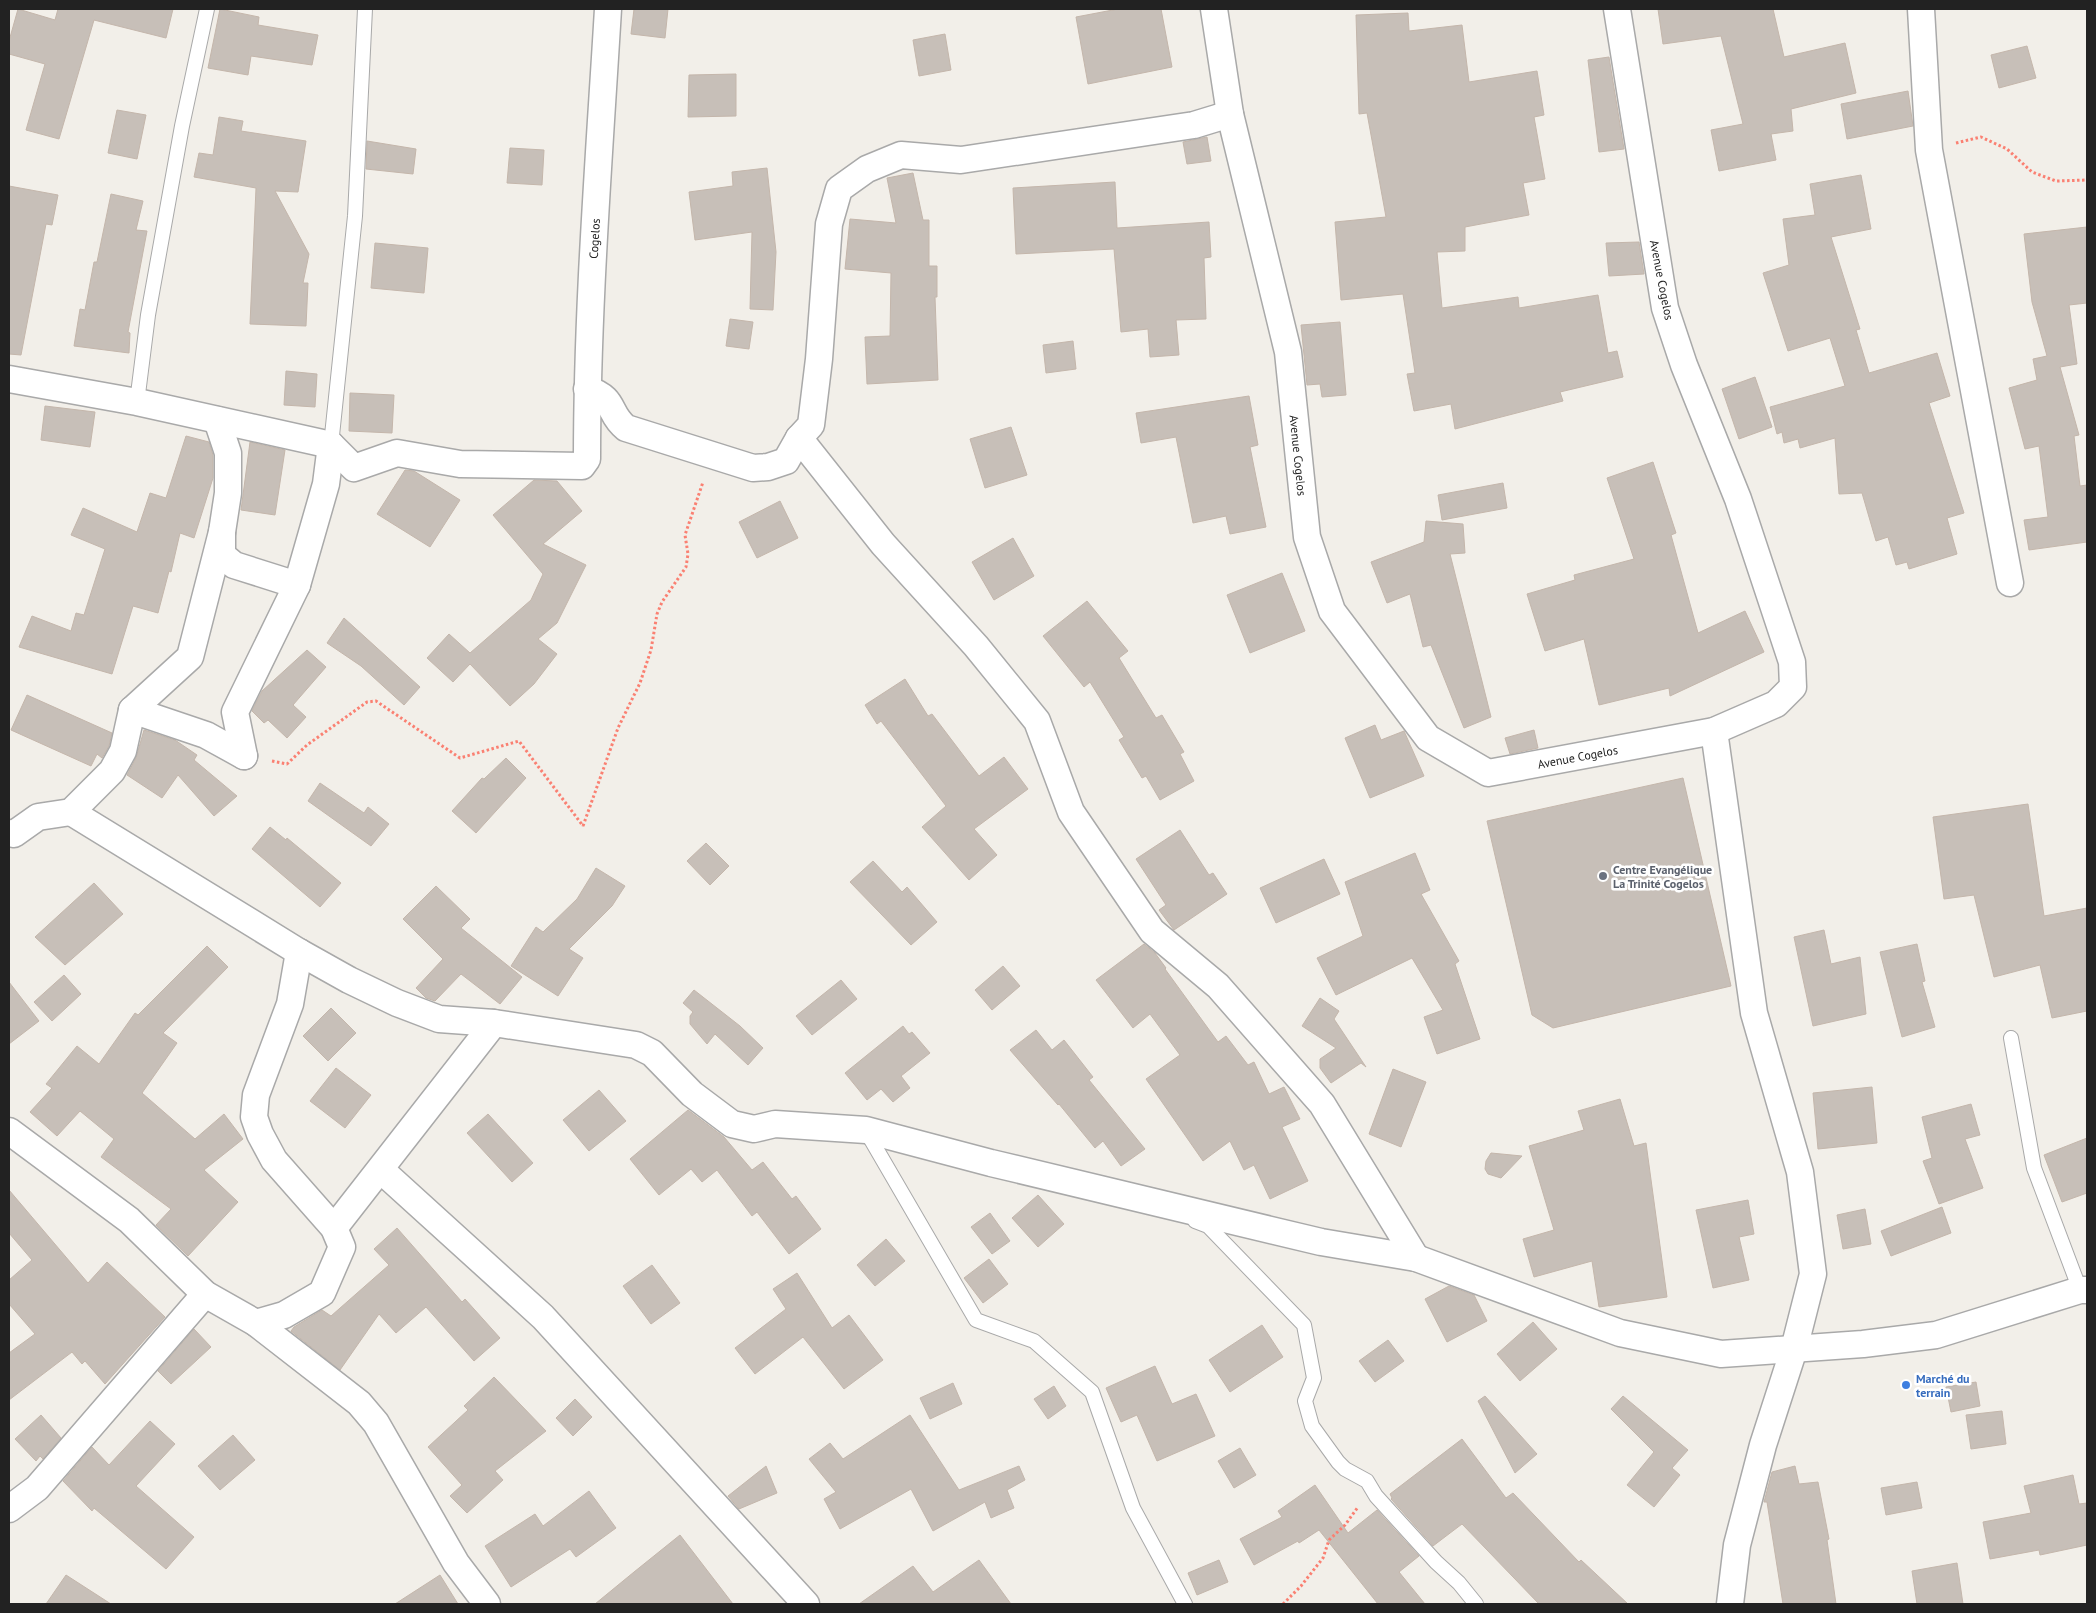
<svg xmlns="http://www.w3.org/2000/svg" width="2096" height="1613" font-family="'PT Sans',sans-serif">
  <style>
    .building { fill: #c7bfb8; stroke: #c4b6ab }
    .lines { fill: none; stroke-linecap: round; stroke-linejoin: round }
    .lane-casing { stroke: #a9a9a9; stroke-width: 16 }
    .street-casing { stroke: #a9a9a9; stroke-width: 29 }
    .path { stroke: #fa8072; stroke-width: 3; stroke-dasharray: 2.5 2.5; stroke-linecap: butt }
    .lane { stroke: #fff; stroke-width: 14 }
    .street { stroke: #fff; stroke-width: 26 }
    .worship-dot { fill: #6b7280; stroke: #fff; stroke-width: 2 }
    .shop-dot { fill: #3f7fe0; stroke: #fff; stroke-width: 2 }
    .labels { text-anchor: middle; dominant-baseline: central; stroke-width: 5; stroke-linejoin: round; paint-order: stroke }
    .street-label { font-size: 12px; fill: #222; stroke: #fff }
    .worship-label { font-size: 12px; font-weight: bold; fill: #5b616d; stroke: #fff; text-anchor: start }
    .shop-label { font-size: 12px; font-weight: bold; fill: #366cbe; stroke: #fff; text-anchor: start }
  </style>
  <rect width="100%" height="100%" fill="#f2efe9"/>
  <path class="building" d="M 18,9 L 55,20 L 58,9 L 173,9 L 166,38 L 94,20 L 59,139 L 26,130 L 45,64 L 9,54 L 9,41 Z
    M 220,9 L 259,17 L 258,25 L 318,35 L 312,65 L 251,56 L 248,75 L 208,68 Z
    M 634,9 L 668,9 L 665,38 L 631,34 Z
    M 1118,9 L 1161,9 L 1172,67 L 1088,84 L 1076,17 Z
    M 1658,9 L 1773,9 L 1784,57 L 1845,43 L 1856,93 L 1791,109 L 1793,131 L 1771,134 L 1776,160 L 1719,171 L 1711,130 L 1743,124 L 1721,36 L 1663,44 Z
    M 1408,13 L 1409,31 L 1462,25 L 1469,82 L 1537,71 L 1544,115 L 1534,117 L 1545,179 L 1523,183 L 1529,215 L 1465,227 L 1465,251 L 1437,252 L 1442,308 L 1518,297 L 1519,308 L 1598,295 L 1608,353 L 1617,351 L 1623,377 L 1560,392 L 1563,401 L 1455,429 L 1451,404 L 1414,411 L 1407,374 L 1415,373 L 1403,294 L 1341,300 L 1335,222 L 1386,217 L 1367,113 L 1359,114 L 1356,15 Z
    M 945,34 L 951,70 L 919,76 L 913,40 Z
    M 2027,46 L 2036,78 L 1999,88 L 1991,55 Z
    M 1609,57 L 1624,149 L 1599,152 L 1588,60 Z
    M 736,74 L 736,116 L 688,117 L 689,75 Z
    M 1908,91 L 1913,126 L 1847,139 L 1841,104 Z
    M 117,110 L 146,115 L 137,159 L 108,153 Z
    M 219,117 L 243,121 L 241,131 L 306,141 L 298,192 L 275,191 L 309,254 L 303,283 L 308,283 L 306,326 L 250,324 L 256,188 L 194,177 L 199,153 L 213,155 Z
    M 1207,137 L 1211,161 L 1187,164 L 1183,142 Z
    M 367,141 L 416,149 L 413,174 L 366,169 Z
    M 510,148 L 544,150 L 542,185 L 507,183 Z
    M 767,168 L 776,252 L 773,310 L 750,309 L 752,232 L 695,240 L 689,192 L 733,186 L 732,172 Z
    M 913,173 L 923,220 L 929,220 L 929,266 L 937,266 L 937,297 L 935,297 L 938,380 L 867,384 L 865,337 L 890,336 L 891,273 L 845,269 L 850,219 L 896,223 L 887,178 Z
    M 1861,175 L 1871,229 L 1831,237 L 1860,329 L 1856,330 L 1869,373 L 1937,353 L 1950,396 L 1929,403 L 1964,513 L 1947,518 L 1957,554 L 1909,569 L 1907,562 L 1896,565 L 1888,537 L 1876,541 L 1862,493 L 1839,494 L 1835,438 L 1800,448 L 1798,439 L 1784,443 L 1782,432 L 1777,434 L 1770,407 L 1845,386 L 1830,338 L 1788,351 L 1763,273 L 1789,265 L 1783,219 L 1815,215 L 1810,184 Z
    M 1115,182 L 1117,228 L 1209,222 L 1211,257 L 1204,258 L 1206,319 L 1176,320 L 1179,355 L 1150,357 L 1148,329 L 1121,332 L 1114,249 L 1016,254 L 1013,188 Z
    M 9,186 L 58,195 L 52,225 L 46,224 L 21,355 L 9,354 Z
    M 111,194 L 143,201 L 136,230 L 147,231 L 128,332 L 130,333 L 129,353 L 74,346 L 80,309 L 85,310 L 94,262 L 97,262 Z
    M 2087,227 L 2087,303 L 2069,305 L 2077,364 L 2060,367 L 2079,435 L 2074,436 L 2080,486 L 2087,485 L 2087,542 L 2029,550 L 2024,520 L 2048,517 L 2039,446 L 2025,449 L 2009,388 L 2037,380 L 2033,359 L 2047,356 L 2032,302 L 2024,234 Z
    M 1639,242 L 1644,274 L 1609,276 L 1606,243 Z
    M 375,243 L 428,248 L 424,293 L 371,288 Z
    M 730,319 L 753,322 L 749,349 L 726,346 Z
    M 1340,322 L 1346,395 L 1322,397 L 1320,384 L 1307,385 L 1301,325 Z
    M 1073,341 L 1076,369 L 1046,373 L 1043,345 Z
    M 286,371 L 317,374 L 315,407 L 284,405 Z
    M 1755,377 L 1772,427 L 1739,439 L 1722,389 Z
    M 350,393 L 394,395 L 392,433 L 349,431 Z
    M 1249,396 L 1258,445 L 1250,447 L 1266,527 L 1230,534 L 1226,516 L 1193,523 L 1176,437 L 1141,443 L 1136,413 Z
    M 45,406 L 95,412 L 90,447 L 41,440 Z
    M 1011,427 L 1027,475 L 985,488 L 970,439 Z
    M 186,436 L 209,442 L 213,455 L 213,478 L 194,538 L 180,533 L 171,572 L 169,571 L 158,613 L 133,606 L 112,674 L 19,647 L 32,616 L 71,631 L 76,613 L 84,615 L 105,549 L 71,535 L 83,508 L 137,532 L 150,493 L 166,498 Z
    M 250,442 L 285,450 L 275,515 L 241,510 Z
    M 1653,462 L 1676,533 L 1671,535 L 1698,633 L 1745,611 L 1764,652 L 1670,696 L 1669,688 L 1599,705 L 1584,639 L 1545,651 L 1527,594 L 1575,580 L 1574,575 L 1634,559 L 1607,478 Z
    M 405,470 L 414,471 L 460,500 L 430,547 L 377,514 Z
    M 534,480 L 557,481 L 582,511 L 543,544 L 586,565 L 557,623 L 538,639 L 557,654 L 534,684 L 510,706 L 470,664 L 453,682 L 427,658 L 449,634 L 470,653 L 531,600 L 543,574 L 493,515 Z
    M 1503,483 L 1507,508 L 1442,520 L 1438,495 Z
    M 780,501 L 798,538 L 757,558 L 739,522 Z
    M 1426,521 L 1463,524 L 1465,553 L 1450,554 L 1491,717 L 1464,728 L 1431,645 L 1423,647 L 1410,594 L 1387,603 L 1371,562 L 1424,542 Z
    M 1013,538 L 1034,576 L 994,600 L 972,562 Z
    M 1282,573 L 1305,631 L 1250,653 L 1227,595 Z
    M 1087,601 L 1128,651 L 1119,658 L 1156,718 L 1162,715 L 1184,752 L 1180,754 L 1194,781 L 1160,800 L 1146,776 L 1142,778 L 1119,740 L 1124,737 L 1090,682 L 1084,687 L 1043,636 Z
    M 344,618 L 420,687 L 404,705 L 361,666 L 327,643 Z
    M 307,650 L 326,667 L 293,705 L 306,717 L 287,738 L 268,720 L 264,723 L 252,711 L 262,691 Z
    M 905,679 L 928,716 L 932,714 L 979,776 L 1004,757 L 1028,789 L 974,829 L 997,855 L 969,880 L 922,827 L 946,806 L 881,721 L 877,724 L 865,705 Z
    M 27,695 L 112,733 L 109,746 L 102,758 L 97,754 L 91,766 L 11,730 Z
    M 1375,725 L 1381,740 L 1404,731 L 1424,776 L 1370,798 L 1345,738 Z
    M 144,730 L 175,740 L 197,755 L 194,760 L 237,796 L 214,816 L 178,775 L 162,798 L 127,775 L 136,758 Z
    M 1534,730 L 1538,748 L 1510,754 L 1505,738 Z
    M 506,758 L 526,778 L 476,833 L 452,811 L 482,778 L 484,779 Z
    M 1683,778 L 1731,986 L 1553,1028 L 1532,1015 L 1487,821 Z
    M 320,783 L 364,813 L 368,807 L 389,824 L 371,846 L 308,801 Z
    M 2028,804 L 2044,916 L 2087,908 L 2087,1011 L 2052,1018 L 2040,965 L 1994,977 L 1974,895 L 1944,899 L 1933,817 Z
    M 270,827 L 286,840 L 287,838 L 341,883 L 320,907 L 252,849 Z
    M 1180,830 L 1209,875 L 1213,873 L 1227,894 L 1174,930 L 1159,910 L 1166,905 L 1136,859 Z
    M 706,843 L 729,866 L 710,885 L 687,861 Z
    M 1415,853 L 1430,890 L 1421,894 L 1459,961 L 1455,964 L 1480,1039 L 1437,1054 L 1424,1017 L 1443,1010 L 1412,958 L 1336,995 L 1317,958 L 1363,936 L 1345,882 Z
    M 1324,859 L 1340,894 L 1276,923 L 1260,888 Z
    M 873,861 L 902,892 L 907,887 L 937,922 L 911,945 L 850,882 Z
    M 596,868 L 625,886 L 612,906 L 569,949 L 583,958 L 558,996 L 511,966 L 536,927 L 543,932 L 577,899 Z
    M 94,883 L 123,914 L 65,965 L 35,937 Z
    M 436,886 L 470,919 L 461,928 L 522,977 L 500,1004 L 461,974 L 435,1001 L 426,998 L 416,988 L 443,959 L 403,919 Z
    M 1824,930 L 1831,964 L 1860,957 L 1866,1014 L 1813,1026 L 1794,937 Z
    M 1144,944 L 1155,953 L 1166,968 L 1165,969 L 1218,1042 L 1226,1036 L 1248,1065 L 1254,1062 L 1269,1094 L 1284,1087 L 1300,1119 L 1282,1127 L 1308,1181 L 1270,1199 L 1254,1165 L 1244,1170 L 1230,1141 L 1203,1161 L 1146,1079 L 1180,1055 L 1150,1014 L 1133,1028 L 1096,980 Z
    M 1917,944 L 1925,981 L 1922,982 L 1935,1027 L 1902,1037 L 1880,952 Z
    M 207,946 L 228,967 L 163,1033 L 177,1043 L 142,1093 L 195,1139 L 224,1114 L 243,1139 L 204,1170 L 238,1202 L 188,1256 L 156,1225 L 171,1209 L 101,1157 L 114,1139 L 80,1111 L 57,1136 L 30,1112 L 52,1088 L 46,1084 L 77,1046 L 99,1064 L 135,1013 L 138,1015 Z
    M 1003,966 L 1020,986 L 992,1010 L 975,990 Z
    M 64,975 L 81,994 L 52,1021 L 34,1002 Z
    M 841,980 L 857,999 L 812,1035 L 796,1016 Z
    M 9,982 L 39,1021 L 9,1044 Z
    M 694,990 L 740,1026 L 763,1048 L 748,1065 L 715,1034 L 707,1044 L 690,1024 L 690,1016 L 693,1012 L 683,1003 Z
    M 1320,998 L 1339,1011 L 1334,1019 L 1366,1067 L 1361,1063 L 1331,1083 L 1320,1068 L 1320,1059 L 1336,1048 L 1302,1026 Z
    M 331,1008 L 356,1033 L 328,1061 L 303,1036 Z
    M 903,1026 L 909,1034 L 912,1032 L 930,1053 L 901,1076 L 910,1088 L 893,1102 L 881,1089 L 867,1100 L 845,1073 Z
    M 1036,1030 L 1052,1050 L 1064,1040 L 1093,1077 L 1089,1080 L 1145,1149 L 1121,1166 L 1103,1141 L 1095,1148 L 1059,1104 L 1058,1105 L 1010,1050 Z
    M 336,1068 L 371,1095 L 345,1128 L 310,1101 Z
    M 1393,1069 L 1426,1082 L 1401,1147 L 1369,1134 Z
    M 1872,1087 L 1877,1143 L 1818,1149 L 1813,1093 Z
    M 599,1090 L 626,1121 L 589,1151 L 563,1120 Z
    M 1620,1099 L 1634,1146 L 1646,1143 L 1667,1297 L 1599,1307 L 1592,1261 L 1534,1277 L 1523,1239 L 1554,1230 L 1529,1146 L 1584,1130 L 1578,1111 Z
    M 1971,1104 L 1980,1135 L 1965,1139 L 1983,1188 L 1939,1204 L 1923,1161 L 1932,1158 L 1922,1117 Z
    M 688,1110 L 724,1137 L 752,1170 L 763,1162 L 792,1199 L 796,1196 L 821,1229 L 789,1254 L 757,1212 L 752,1216 L 717,1170 L 702,1182 L 691,1169 L 659,1195 L 630,1159 Z
    M 488,1114 L 533,1163 L 512,1182 L 467,1133 Z
    M 2087,1138 L 2087,1193 L 2062,1202 L 2044,1155 Z
    M 1491,1153 L 1522,1156 L 1501,1178 L 1488,1174 L 1485,1169 L 1486,1161 Z
    M 9,1190 L 88,1283 L 107,1262 L 165,1317 L 105,1384 L 85,1361 L 82,1364 L 72,1352 L 9,1400 L 9,1353 L 35,1334 L 9,1304 L 9,1280 L 32,1260 L 9,1233 Z
    M 1038,1195 L 1064,1224 L 1038,1247 L 1012,1218 Z
    M 1748,1200 L 1754,1234 L 1739,1237 L 1749,1280 L 1713,1288 L 1696,1210 Z
    M 1942,1207 L 1951,1233 L 1891,1256 L 1881,1231 Z
    M 1865,1209 L 1871,1244 L 1843,1249 L 1837,1215 Z
    M 990,1213 L 1010,1241 L 992,1254 L 971,1227 Z
    M 397,1228 L 462,1302 L 465,1299 L 500,1338 L 474,1361 L 426,1307 L 396,1333 L 379,1314 L 340,1370 L 291,1331 L 294,1327 L 322,1310 L 331,1316 L 389,1265 L 374,1249 Z
    M 886,1239 L 905,1261 L 875,1286 L 857,1265 Z
    M 989,1259 L 1008,1284 L 983,1303 L 964,1278 Z
    M 652,1265 L 680,1303 L 651,1324 L 623,1286 Z
    M 797,1273 L 832,1328 L 849,1315 L 883,1360 L 844,1389 L 803,1337 L 755,1374 L 735,1348 L 786,1309 L 773,1289 Z
    M 1449,1286 L 1474,1295 L 1487,1321 L 1447,1342 L 1425,1299 Z
    M 1533,1322 L 1557,1349 L 1520,1381 L 1497,1354 Z
    M 1262,1325 L 1283,1357 L 1230,1392 L 1209,1360 Z
    M 194,1329 L 211,1347 L 171,1384 L 158,1371 Z
    M 1388,1340 L 1404,1361 L 1375,1382 L 1359,1361 Z
    M 1155,1366 L 1172,1404 L 1196,1394 L 1215,1436 L 1157,1461 L 1137,1415 L 1121,1422 L 1106,1388 Z
    M 494,1377 L 546,1431 L 495,1471 L 503,1480 L 467,1513 L 450,1496 L 462,1485 L 428,1447 L 468,1410 L 464,1406 Z
    M 1976,1382 L 1980,1406 L 1951,1412 L 1946,1387 Z
    M 953,1383 L 962,1404 L 930,1419 L 920,1398 Z
    M 1054,1386 L 1066,1406 L 1048,1419 L 1034,1399 Z
    M 1485,1396 L 1537,1454 L 1515,1473 L 1478,1401 Z
    M 1623,1396 L 1688,1450 L 1672,1468 L 1680,1475 L 1654,1507 L 1627,1485 L 1654,1452 L 1611,1409 Z
    M 575,1399 L 592,1417 L 573,1436 L 556,1418 Z
    M 2002,1411 L 2006,1444 L 1971,1449 L 1966,1415 Z
    M 41,1415 L 61,1438 L 43,1459 L 40,1456 L 36,1461 L 15,1439 Z
    M 910,1415 L 959,1490 L 1019,1466 L 1025,1480 L 1007,1490 L 1014,1508 L 991,1518 L 985,1502 L 933,1531 L 911,1489 L 840,1529 L 824,1499 L 836,1492 L 809,1459 L 830,1443 L 843,1459 Z
    M 150,1421 L 175,1444 L 136,1486 L 194,1537 L 166,1569 L 94,1508 L 92,1511 L 63,1481 L 92,1447 L 109,1465 Z
    M 233,1435 L 255,1460 L 220,1490 L 198,1466 Z
    M 1462,1439 L 1506,1498 L 1513,1493 L 1579,1562 L 1581,1560 L 1628,1604 L 1539,1604 L 1462,1524 L 1433,1546 L 1391,1499 L 1392,1498 L 1390,1494 Z
    M 1240,1448 L 1256,1475 L 1234,1488 L 1218,1461 Z
    M 766,1466 L 777,1493 L 739,1509 L 728,1496 Z
    M 1795,1466 L 1799,1484 L 1818,1482 L 1829,1539 L 1827,1540 L 1836,1604 L 1783,1604 L 1767,1502 L 1764,1502 L 1772,1472 Z
    M 2073,1475 L 2079,1504 L 2087,1503 L 2087,1545 L 2040,1555 L 2039,1550 L 1990,1559 L 1983,1522 L 2031,1513 L 2024,1486 Z
    M 1917,1482 L 1922,1508 L 1886,1515 L 1881,1488 Z
    M 1315,1485 L 1348,1533 L 1377,1510 L 1419,1556 L 1399,1572 L 1425,1604 L 1378,1604 L 1319,1530 L 1299,1543 L 1298,1541 L 1254,1565 L 1240,1539 L 1282,1517 L 1278,1511 Z
    M 589,1491 L 616,1528 L 576,1557 L 570,1549 L 511,1587 L 485,1546 L 535,1514 L 543,1526 Z
    M 680,1535 L 733,1604 L 595,1604 L 634,1572 Z
    M 979,1560 L 1011,1604 L 859,1604 L 913,1566 L 933,1592 Z
    M 1219,1560 L 1228,1582 L 1197,1595 L 1188,1573 Z
    M 1957,1563 L 1963,1604 L 1917,1604 L 1912,1571 Z
    M 66,1575 L 111,1604 L 46,1604 Z
    M 440,1575 L 458,1604 L 395,1604 Z"/>
  <g class="lines">
    <defs>
      <path id="lane" d="M 137,402 L 148,315 L 182,126 L 207,9
        M 331,445 L 355,216 L 365,9
        M 2011,1038 L 2034,1168 L 2080,1290
        M 866,1131 L 976,1320 L 1034,1341 L 1092,1392 L 1133,1508 L 1185,1604
        M 1195,1221 L 1208,1226 L 1304,1325 L 1314,1378 L 1305,1401 L 1312,1426 L 1338,1462 L 1345,1469 L 1367,1481 L 1376,1496 L 1436,1562 L 1459,1583 L 1476,1604"/>
      <g id="street">
        <path id="s1" d="M 1214,9 L 1230,114 L 1288,352 L 1307,537 L 1332,611 L 1428,738 L 1488,773 L 1714,731 L 1776,704 L 1793,687 L 1792,662 L 1738,499 L 1684,365 L 1665,308 L 1617,9"/>
        <path d="M 1921,9 L 1929,150 L 2010,583"/>
        <path id="s2" d="M 9,379 L 137,402 L 331,445 L 354,468 L 397,453 L 460,464 L 582,466 L 587,459 C 587,309 599,159 608,9"/>
        <path d="M 587,389 C 617,399 607,413 626,428 L 753,468 L 768,467 L 786,461 L 799,438 L 811,425 L 819,359 L 829,224 L 839,189 L 867,169 L 901,155 L 961,160 L 1194,125 L 1230,114"/>
        <path d="M 799,438 L 883,544 L 976,646 L 1037,721 L 1071,812 L 1152,931 L 1218,986 L 1322,1104 L 1416,1258"/>
        <path d="M 222,532 L 222,555 L 234,565 L 297,585"/>
        <path d="M 132,710 L 206,735 L 244,756"/>
        <path d="M 1714,731 L 1754,1013 L 1800,1172 L 1813,1274 L 1794,1349 L 1763,1445 L 1737,1545 L 1730,1604"/>
        <path d="M 244,756 L 235,712 L 297,585 L 326,484 L 331,445"/>
        <path d="M 71,812 L 299,952 L 349,980 L 397,1003 L 439,1019 L 494,1023 L 636,1045 L 652,1053 L 692,1094 L 732,1124 L 754,1129 L 775,1124 L 866,1130 L 991,1163 L 1321,1242 L 1416,1258 L 1620,1333 L 1721,1354 L 1863,1344 L 1936,1335 L 2080,1290 L 2087,1290"/>
        <path d="M 9,833 L 14,834 L 38,817 L 71,812 L 112,771 L 123,751 L 132,710 L 190,657 L 222,532 L 228,493 L 228,453 L 217,420"/>
        <path d="M 9,1131 L 129,1220 L 205,1294 L 256,1323 L 359,1403 L 376,1423 L 456,1563 L 487,1604"/>
        <path d="M 381,1170 L 543,1317 L 806,1604"/>
        <path d="M 334,1228 L 494,1023"/>
        <path d="M 256,1323 L 284,1315 L 322,1293 L 342,1247 L 334,1228 L 274,1160 L 260,1134 L 254,1117 L 256,1095 L 290,1004 L 299,952"/>
        <path d="M 9,1509 L 37,1488 L 205,1294"/>
      </g>
    </defs>
    <use href="#lane" class="lane-casing"/>
    <use href="#street" class="street-casing"/>
    <path class="path" d="M 1956,143 L 1981,137 L 2007,149 L 2032,172 L 2056,181 L 2087,180
      M 272,761 L 287,764 L 307,745 L 367,702 L 376,701 L 460,758 L 519,741 L 583,826
      M 583,826 L 618,728 L 640,683 L 651,650 L 657,614 L 662,602 L 686,567 L 688,554 L 685,535 L 703,482
      M 1283,1604 L 1301,1586 L 1323,1558 L 1329,1540 L 1345,1525 L 1358,1507"/>
    <use href="#lane" class="lane"/>
    <use href="#street" class="street"/>
  </g>
  <circle class="worship-dot" cx="1603" cy="876" r="5"/>
  <circle class="shop-dot" cx="1906" cy="1385" r="5"/>
  <g class="labels">
    <g class="street-label">
      <text stroke="none"><textPath href="#s2" startOffset="822">Cogelos</textPath></text>
      <text transform="translate(1662 280) rotate(79)">Avenue Cogelos</text>
      <text stroke="none"><textPath href="#s1" startOffset="455">Avenue Cogelos</textPath></text>
      <text stroke="none"><textPath href="#s1" startOffset="935">Avenue Cogelos</textPath></text>
    </g>
    <g class="worship-label">
      <text x="1613" y="869">Centre Evangélique<tspan x="1613" dy="14">La Trinité Cogelos</tspan></text>
    </g>
    <g class="shop-label">
      <text x="1916" y="1378">Marché du<tspan x="1916" dy="14">terrain</tspan></text>
    </g>
  </g>
  <rect width="2096" height="1613" fill="none" stroke="#222222" stroke-width="20"/>
</svg>
